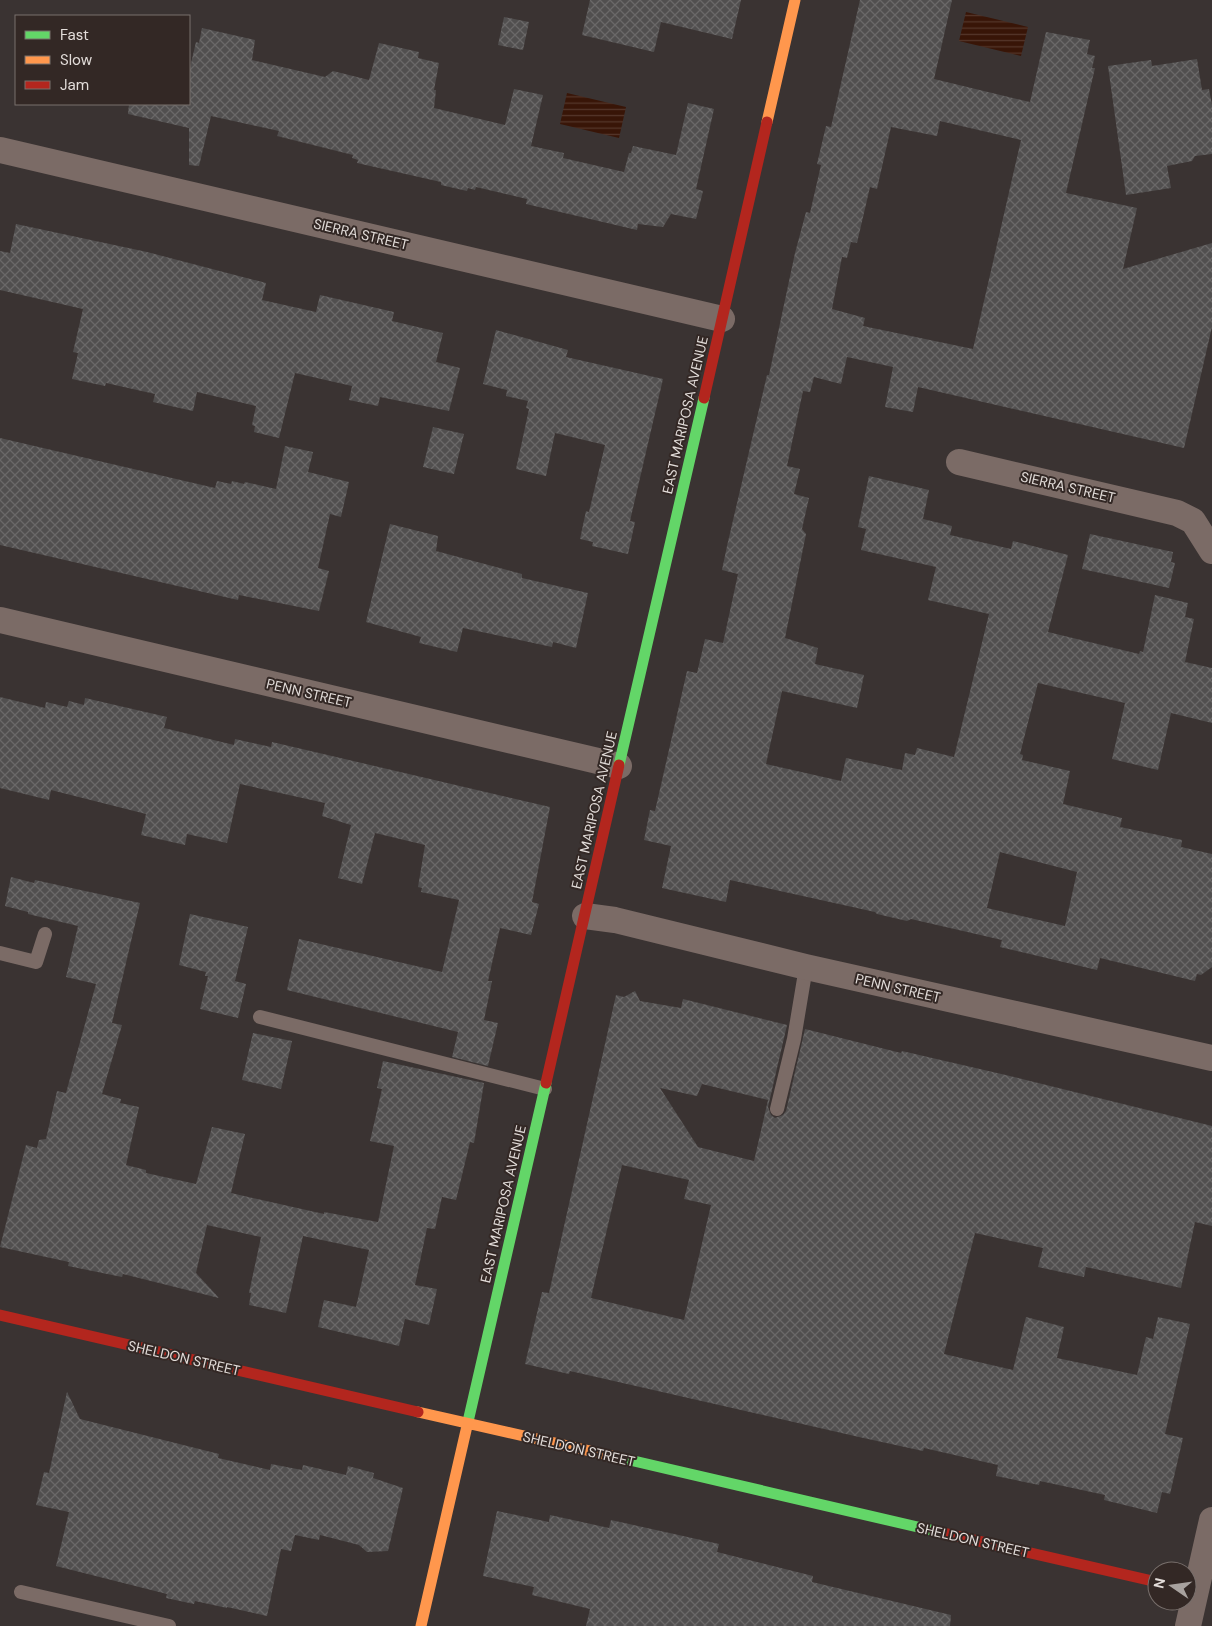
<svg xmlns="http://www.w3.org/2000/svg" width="1212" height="1626" font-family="'DM Sans',sans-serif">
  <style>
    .water { fill: url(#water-rules) }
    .building { fill: url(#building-cross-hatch); fill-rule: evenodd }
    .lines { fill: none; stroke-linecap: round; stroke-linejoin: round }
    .lane { stroke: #7b6b66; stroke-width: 14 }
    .street { stroke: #7b6b66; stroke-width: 26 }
    .fast { stroke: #63d668; stroke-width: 11 }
    .slow { stroke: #ff974d; stroke-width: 11 }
    .jam { stroke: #b3261e; stroke-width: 11 }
    .labels { text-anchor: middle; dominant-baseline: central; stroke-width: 4; stroke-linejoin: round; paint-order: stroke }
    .street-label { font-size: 14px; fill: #e3ddda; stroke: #332825 }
  </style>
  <defs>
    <pattern id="water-rules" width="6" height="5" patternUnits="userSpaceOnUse" patternTransform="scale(1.25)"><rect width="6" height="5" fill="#381507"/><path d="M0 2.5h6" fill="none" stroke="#55372b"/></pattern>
    <pattern id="building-cross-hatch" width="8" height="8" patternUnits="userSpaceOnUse" patternTransform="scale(1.25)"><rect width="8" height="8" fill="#514f4f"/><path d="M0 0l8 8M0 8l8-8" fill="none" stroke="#6a6868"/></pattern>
  </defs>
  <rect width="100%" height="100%" fill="#3a3332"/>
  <path class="water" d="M 966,12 L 1028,27 L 1021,56 L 959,41 Z
    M 567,93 L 626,107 L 619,138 L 560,124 Z"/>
  <path class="building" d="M 590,0 L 741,0 L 732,39 L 661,22 L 654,52 L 582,35 Z
    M 860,0 L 952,0 L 934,79 L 1030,102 L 1046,32 L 1090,40 L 1087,54 L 1095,56 L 1092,68 L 1095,68 L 1066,193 L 1137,208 L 1123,269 L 1212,243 L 1212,327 L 1184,448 L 918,387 L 913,412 L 885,407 L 893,367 L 847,357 L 841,384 L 814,377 L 810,392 L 803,391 L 787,466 L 800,469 L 794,494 L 809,498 L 802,529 L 806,534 L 785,638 L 818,648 L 815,664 L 864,675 L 857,708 L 782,691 L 766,764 L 841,781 L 846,758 L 902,770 L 905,753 L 915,755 L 917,748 L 954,757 L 989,614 L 928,600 L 936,567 L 861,550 L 866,529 L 858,527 L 869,476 L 929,490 L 923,519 L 952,526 L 950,535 L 1011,549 L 1013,541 L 1068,555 L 1048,632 L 1139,654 L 1140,651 L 1143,652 L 1155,595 L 1188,603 L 1185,617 L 1194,619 L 1185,662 L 1212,668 L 1212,723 L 1171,713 L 1158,770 L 1112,759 L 1125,703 L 1038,683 L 1020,754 L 1023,755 L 1022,760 L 1070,771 L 1063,804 L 1122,818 L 1120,827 L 1182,840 L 1181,847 L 1212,854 L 1212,967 L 1201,975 L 1197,974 L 1195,981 L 1100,958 L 1097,970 L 1000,947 L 1002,940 L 911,919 L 907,921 L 877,914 L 875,912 L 730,880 L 726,902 L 662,888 L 671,846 L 644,840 L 650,810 L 655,811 L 687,671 L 697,673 L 705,639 L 723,643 L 738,574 L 722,570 L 727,546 L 767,375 L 769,375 L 795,253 L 806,212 L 810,213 L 821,165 L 817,164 L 826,126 L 831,127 ZM 940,121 L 1021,140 L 973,349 L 863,326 L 865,318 L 832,309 L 842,257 L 847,258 L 851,242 L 857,243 L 870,187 L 877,189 L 891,127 L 937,136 ZM 1000,852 L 1077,872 L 1065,926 L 987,908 Z
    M 504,17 L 529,22 L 523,50 L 498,45 Z
    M 202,28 L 255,40 L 252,60 L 325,77 L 333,71 L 369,80 L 379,43 L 419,52 L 418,58 L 439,63 L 434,90 L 436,90 L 434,108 L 505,125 L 514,89 L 543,95 L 531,146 L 564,153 L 563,158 L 624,172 L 629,153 L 631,153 L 633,146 L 676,155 L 688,103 L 714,109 L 696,189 L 703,191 L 696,219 L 671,214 L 663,227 L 638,224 L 637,230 L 526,204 L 527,199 L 476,187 L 475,190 L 468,188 L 467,191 L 441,185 L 441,182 L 357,163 L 358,160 L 352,158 L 353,155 L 277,136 L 279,131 L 211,116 L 199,166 L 189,165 L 189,128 L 128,114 L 129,104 L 189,104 L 189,72 L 196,42 L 199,43 Z
    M 1197,59 L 1202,90 L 1209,89 L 1212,105 L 1212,154 L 1195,156 L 1192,161 L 1167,166 L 1171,188 L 1126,195 L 1108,66 L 1151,60 L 1152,66 Z
    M 16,224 L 147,252 L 266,283 L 262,300 L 316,312 L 320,295 L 394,312 L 392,321 L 443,333 L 436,362 L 460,368 L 449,411 L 380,397 L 378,406 L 349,400 L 352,386 L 295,373 L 279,438 L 254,432 L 255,426 L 252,425 L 256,406 L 197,392 L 193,411 L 153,402 L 155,394 L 106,383 L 105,386 L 72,379 L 78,353 L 73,352 L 83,309 L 0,290 L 0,251 L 10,253 Z
    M 496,330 L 568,350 L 566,357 L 663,379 L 630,521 L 635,522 L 628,554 L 592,546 L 593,542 L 580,539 L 586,511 L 589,512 L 605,445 L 555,433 L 546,476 L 516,469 L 529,409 L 526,408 L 528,401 L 506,396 L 507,390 L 483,384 Z
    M 433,427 L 464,434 L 454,474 L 423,467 Z
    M 0,438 L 215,488 L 217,481 L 231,484 L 232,481 L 244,484 L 245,482 L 276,489 L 285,446 L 313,452 L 308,472 L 349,482 L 341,517 L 330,514 L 318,568 L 329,571 L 319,611 L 239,595 L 238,600 L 0,545 Z
    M 390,524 L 438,536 L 436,551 L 522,574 L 522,578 L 588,593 L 576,648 L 553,642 L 552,647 L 463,628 L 457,652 L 419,643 L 421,637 L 366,622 Z
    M 1090,534 L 1173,552 L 1171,562 L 1175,563 L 1169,588 L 1082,569 Z
    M 0,697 L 45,708 L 46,702 L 67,707 L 69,701 L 84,705 L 85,698 L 167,717 L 164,728 L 234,745 L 235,739 L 271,747 L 272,742 L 550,807 L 532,902 L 539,904 L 531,935 L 500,928 L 488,981 L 492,981 L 484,1020 L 498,1023 L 488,1066 L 452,1057 L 458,1032 L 287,990 L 299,939 L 442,972 L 459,900 L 421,892 L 422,888 L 418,887 L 425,845 L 375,833 L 362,884 L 338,878 L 351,825 L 322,816 L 325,803 L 240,784 L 227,843 L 187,834 L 185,845 L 141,835 L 146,814 L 51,790 L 49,800 L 0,788 Z
    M 11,877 L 34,883 L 35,880 L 140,903 L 112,1023 L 122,1025 L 102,1094 L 121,1099 L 120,1103 L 139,1107 L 126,1165 L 146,1170 L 146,1173 L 196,1184 L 212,1127 L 245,1134 L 231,1193 L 324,1214 L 324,1212 L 378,1222 L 394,1146 L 370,1141 L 382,1089 L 377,1088 L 383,1061 L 484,1083 L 474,1143 L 470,1142 L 456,1200 L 442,1197 L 435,1229 L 427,1228 L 415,1285 L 437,1289 L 429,1325 L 405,1319 L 399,1346 L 318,1327 L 324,1300 L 356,1307 L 369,1250 L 303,1236 L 286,1313 L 249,1305 L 251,1293 L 249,1293 L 261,1237 L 207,1225 L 196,1273 L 219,1298 L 123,1274 L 122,1277 L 68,1266 L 69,1262 L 0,1247 L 26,1145 L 37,1148 L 39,1140 L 46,1139 L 57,1091 L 66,1093 L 96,984 L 66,977 L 78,926 L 28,914 L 28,912 L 5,906 Z
    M 190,914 L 248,927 L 235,981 L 246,984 L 238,1018 L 200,1009 L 208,976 L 205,976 L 206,972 L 179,965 Z
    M 635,991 L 640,1001 L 681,1008 L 683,999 L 787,1025 L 768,1107 L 771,1115 L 775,1118 L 783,1115 L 786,1111 L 805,1029 L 901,1053 L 902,1051 L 1010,1076 L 1212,1126 L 1212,1226 L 1195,1222 L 1181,1288 L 1086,1267 L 1084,1277 L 1038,1267 L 1043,1248 L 975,1233 L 944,1354 L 1013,1370 L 1026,1317 L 1064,1327 L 1057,1358 L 1137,1375 L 1146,1337 L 1153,1339 L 1158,1317 L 1190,1324 L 1165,1434 L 1183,1438 L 1170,1494 L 1162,1492 L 1157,1513 L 1104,1500 L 1105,1495 L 1040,1481 L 1039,1485 L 996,1476 L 998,1465 L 924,1448 L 923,1451 L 859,1437 L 570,1371 L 569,1374 L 525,1364 L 542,1292 L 549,1293 L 616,995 L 624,997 ZM 702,1084 L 768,1100 L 754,1161 L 698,1147 L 660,1088 L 697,1096 ZM 622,1165 L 689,1180 L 684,1199 L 711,1205 L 684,1320 L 591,1298 Z
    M 253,1033 L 292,1041 L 281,1089 L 242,1080 Z
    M 67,1392 L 80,1419 L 219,1454 L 218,1458 L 270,1470 L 271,1464 L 302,1470 L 303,1465 L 346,1475 L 348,1466 L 374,1473 L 373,1478 L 403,1488 L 388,1551 L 367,1552 L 359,1545 L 320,1535 L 319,1540 L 295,1535 L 291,1551 L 281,1549 L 267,1616 L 227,1607 L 227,1608 L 195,1601 L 194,1604 L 166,1598 L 167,1594 L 56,1566 L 69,1512 L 36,1505 L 44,1472 L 49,1473 Z
    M 497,1511 L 549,1522 L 550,1515 L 609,1528 L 611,1520 L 719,1544 L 717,1552 L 813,1576 L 812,1582 L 951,1615 L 950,1626 L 586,1626 L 590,1609 L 532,1595 L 534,1587 L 483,1576 Z"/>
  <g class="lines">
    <path class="lane" d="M 0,953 L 36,962 L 45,934
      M 260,1017 L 545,1089
      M 777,1109 L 794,1039 L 806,967
      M 21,1592 L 169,1626"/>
    <path class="street" d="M 0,150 L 722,319
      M 959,462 L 1177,513 L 1193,521 L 1212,551
      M 0,620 L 619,766
      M 585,916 L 615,920 L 806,967 L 1212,1058
      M 1188,1626 L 1212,1520"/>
    <path class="fast" d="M 619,765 L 704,398
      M 467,1426 L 546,1083
      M 621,1458 L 935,1531"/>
    <path class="slow" d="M 767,122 L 795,0
      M 418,1412 L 621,1458
      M 421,1626 L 467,1426"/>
    <path class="jam" d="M 704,398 L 767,122
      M 546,1083 L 619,765
      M 0,1315 L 418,1412
      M 935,1531 L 1157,1582"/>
  </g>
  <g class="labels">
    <g class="street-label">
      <text transform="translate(361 234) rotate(13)">SIERRA STREET</text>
      <text transform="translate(685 415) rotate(-77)">EAST MARIPOSA AVENUE</text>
      <text transform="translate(1068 487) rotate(13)">SIERRA STREET</text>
      <text transform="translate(309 693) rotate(13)">PENN STREET</text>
      <text transform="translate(594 810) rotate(-77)">EAST MARIPOSA AVENUE</text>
      <text transform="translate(898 988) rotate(13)">PENN STREET</text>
      <text transform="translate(503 1204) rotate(-77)">EAST MARIPOSA AVENUE</text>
      <text transform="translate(184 1358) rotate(13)">SHELDON STREET</text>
      <text transform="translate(579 1449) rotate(13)">SHELDON STREET</text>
      <text transform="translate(973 1540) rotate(13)">SHELDON STREET</text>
    </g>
  </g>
  <rect x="15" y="15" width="175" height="90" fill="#332825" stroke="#79706d"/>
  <rect x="25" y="31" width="25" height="8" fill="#63d668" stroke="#79706d"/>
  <text x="60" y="40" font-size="15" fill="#e3ddda">Fast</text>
  <rect x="25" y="56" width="25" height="8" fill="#ff974d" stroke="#79706d"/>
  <text x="60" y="65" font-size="15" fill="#e3ddda">Slow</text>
  <rect x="25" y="81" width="25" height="8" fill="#b3261e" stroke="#79706d"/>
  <text x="60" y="90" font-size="15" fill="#e3ddda">Jam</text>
  <g transform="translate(1172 1586) rotate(283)"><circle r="24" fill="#332825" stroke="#79706d"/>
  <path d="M0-4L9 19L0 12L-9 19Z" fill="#a8a29f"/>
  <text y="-8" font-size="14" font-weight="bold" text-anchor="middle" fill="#e3ddda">N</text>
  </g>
</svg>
